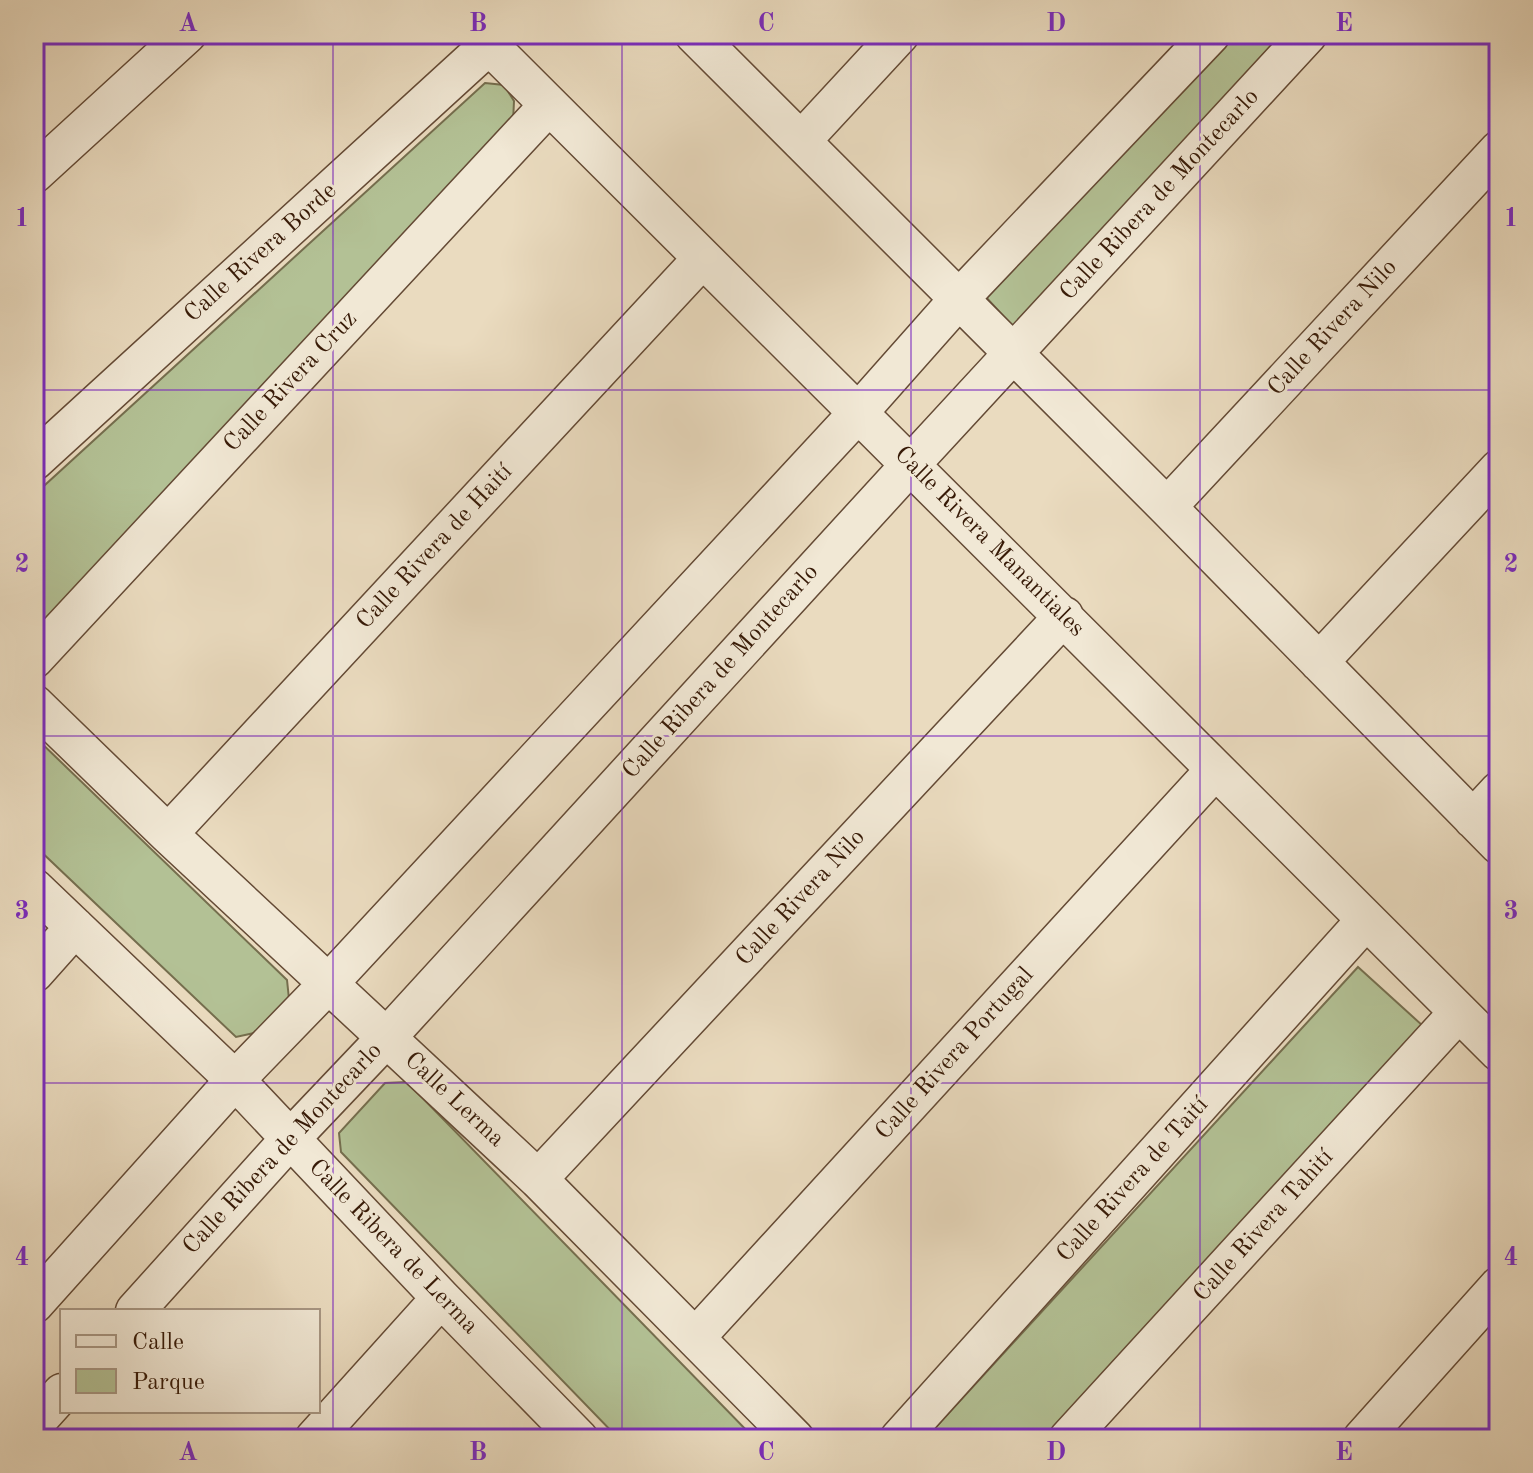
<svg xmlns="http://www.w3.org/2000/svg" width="1533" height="1473" font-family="'Old Standard TT',serif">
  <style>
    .green { fill: #b3c195; stroke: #756e4e; stroke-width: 2 }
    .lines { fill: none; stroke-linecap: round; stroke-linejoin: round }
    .minor-casing { stroke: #644a35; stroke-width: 41 }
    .minor { stroke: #f1e8d5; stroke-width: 38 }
    .grid { fill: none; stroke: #7b2cbf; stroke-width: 2; stroke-opacity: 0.55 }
    .labels { text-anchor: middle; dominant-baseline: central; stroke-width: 6; stroke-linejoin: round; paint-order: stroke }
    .street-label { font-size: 24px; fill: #371a07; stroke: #f1e8d5 }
    .neatline { fill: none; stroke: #7b2cbf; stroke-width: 3 }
    .grid-label { font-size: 26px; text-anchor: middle; font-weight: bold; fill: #7b2cbf }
  </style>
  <rect width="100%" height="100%" fill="#eadbbf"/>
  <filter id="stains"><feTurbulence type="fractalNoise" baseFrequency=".0025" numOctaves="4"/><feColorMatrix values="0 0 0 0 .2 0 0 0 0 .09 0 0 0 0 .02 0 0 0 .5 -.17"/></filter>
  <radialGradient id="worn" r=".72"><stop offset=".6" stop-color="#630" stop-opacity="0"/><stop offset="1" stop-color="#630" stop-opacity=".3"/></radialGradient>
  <path class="green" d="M 1234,34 L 1288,34 L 1016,330 L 984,295 Z
    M 485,83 L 504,85 L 514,101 L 513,122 L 34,633 L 34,495 Z
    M 34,736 L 287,980 L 289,999 L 254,1033 L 236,1037 L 34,845 Z
    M 1358,967 L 1423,1026 L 1044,1439 L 925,1439 Z
    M 407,1082 L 755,1439 L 619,1439 L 341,1152 L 339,1133 L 385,1083 Z"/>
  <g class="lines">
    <defs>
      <path id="minor" d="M 478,34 L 1499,1052
        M 694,34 L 1167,507 L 1499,845
        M 801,141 L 900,34
        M 34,174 L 187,34
        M 34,461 L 489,45
        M 1167,507 L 1499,150
        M 34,659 L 549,105
        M 1319,662 L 1499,469
        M 34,704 L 168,834 L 538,1179 L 795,1439
        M 1473,819 L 1499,791
        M 168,834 L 702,259
        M 34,888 L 235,1080 L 441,1298 L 579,1439
        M 34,973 L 75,927
        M 538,1179 L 1064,616
        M 34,1304 L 235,1080 L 328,984 L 857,414 L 958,300 L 1211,34
        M 135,1311 L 290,1139 L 387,1037 L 911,464 L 1308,34
        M 695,1338 L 1215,770
        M 34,1424 L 62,1393
        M 314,1439 L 441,1298
        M 899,1439 L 1366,920
        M 1068,1439 L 1459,1012
        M 1362,1439 L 1499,1286"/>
    </defs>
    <use href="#minor" class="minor-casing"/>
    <use href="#minor" class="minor"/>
  </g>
  <path class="grid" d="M 333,34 L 333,1439M 622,34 L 622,1439M 911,34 L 911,1439M 1200,34 L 1200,1439M 34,390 L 1499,390M 34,736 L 1499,736M 34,1083 L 1499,1083"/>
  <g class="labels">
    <g class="street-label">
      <text transform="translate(1160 195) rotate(-47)">Calle Ribera de Montecarlo</text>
      <text transform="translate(261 253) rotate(-42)">Calle Rivera Borde</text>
      <text transform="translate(1333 328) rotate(-47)">Calle Rivera Nilo</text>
      <text transform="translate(291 382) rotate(-47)">Calle Rivera Cruz</text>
      <text transform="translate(989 542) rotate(45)">Calle Rivera Manantiales</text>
      <text transform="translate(435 547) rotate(-47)">Calle Rivera de Haití</text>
      <text transform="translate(721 672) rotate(-48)">Calle Ribera de Montecarlo</text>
      <text transform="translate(801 898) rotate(-47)">Calle Rivera Nilo</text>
      <text transform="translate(955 1054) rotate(-48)">Calle Rivera Portugal</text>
      <text transform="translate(454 1100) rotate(43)">Calle Lerma</text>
      <text transform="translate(283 1149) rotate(-47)">Calle Ribera de Montecarlo</text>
      <text transform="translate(1133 1180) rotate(-48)">Calle Rivera de Taití</text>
      <text transform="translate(1264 1226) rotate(-48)">Calle Rivera Tahití</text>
      <text transform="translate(393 1247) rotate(46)">Calle Ribera de Lerma</text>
    </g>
  </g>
  <rect width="1533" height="1473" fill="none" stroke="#eadbbf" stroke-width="88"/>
  <rect x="60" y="1309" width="260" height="104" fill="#f1e8d5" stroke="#a79683" stroke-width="2"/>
  <rect x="76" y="1335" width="40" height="12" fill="#f1e8d5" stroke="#a79683" stroke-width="2"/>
  <text x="132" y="1349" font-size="24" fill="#371a07">Calle</text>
  <rect x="76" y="1369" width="40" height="24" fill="#b3c195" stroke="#a79683" stroke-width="2"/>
  <text x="132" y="1389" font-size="24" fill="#371a07">Parque</text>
  <rect x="44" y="44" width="1445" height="1385" class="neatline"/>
  <g class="grid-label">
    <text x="188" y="31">A</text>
    <text x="478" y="31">B</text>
    <text x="766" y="31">C</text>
    <text x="1056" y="31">D</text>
    <text x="1344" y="31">E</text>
    <text x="22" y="226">1</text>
    <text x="1511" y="226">1</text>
    <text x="22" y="572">2</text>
    <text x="1511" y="572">2</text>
    <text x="22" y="919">3</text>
    <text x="1511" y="919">3</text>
    <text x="22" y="1265">4</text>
    <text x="1511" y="1265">4</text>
    <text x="188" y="1460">A</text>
    <text x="478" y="1460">B</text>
    <text x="766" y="1460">C</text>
    <text x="1056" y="1460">D</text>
    <text x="1344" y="1460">E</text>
  </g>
  <rect width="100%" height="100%" filter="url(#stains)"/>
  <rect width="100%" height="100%" fill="url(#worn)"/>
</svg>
